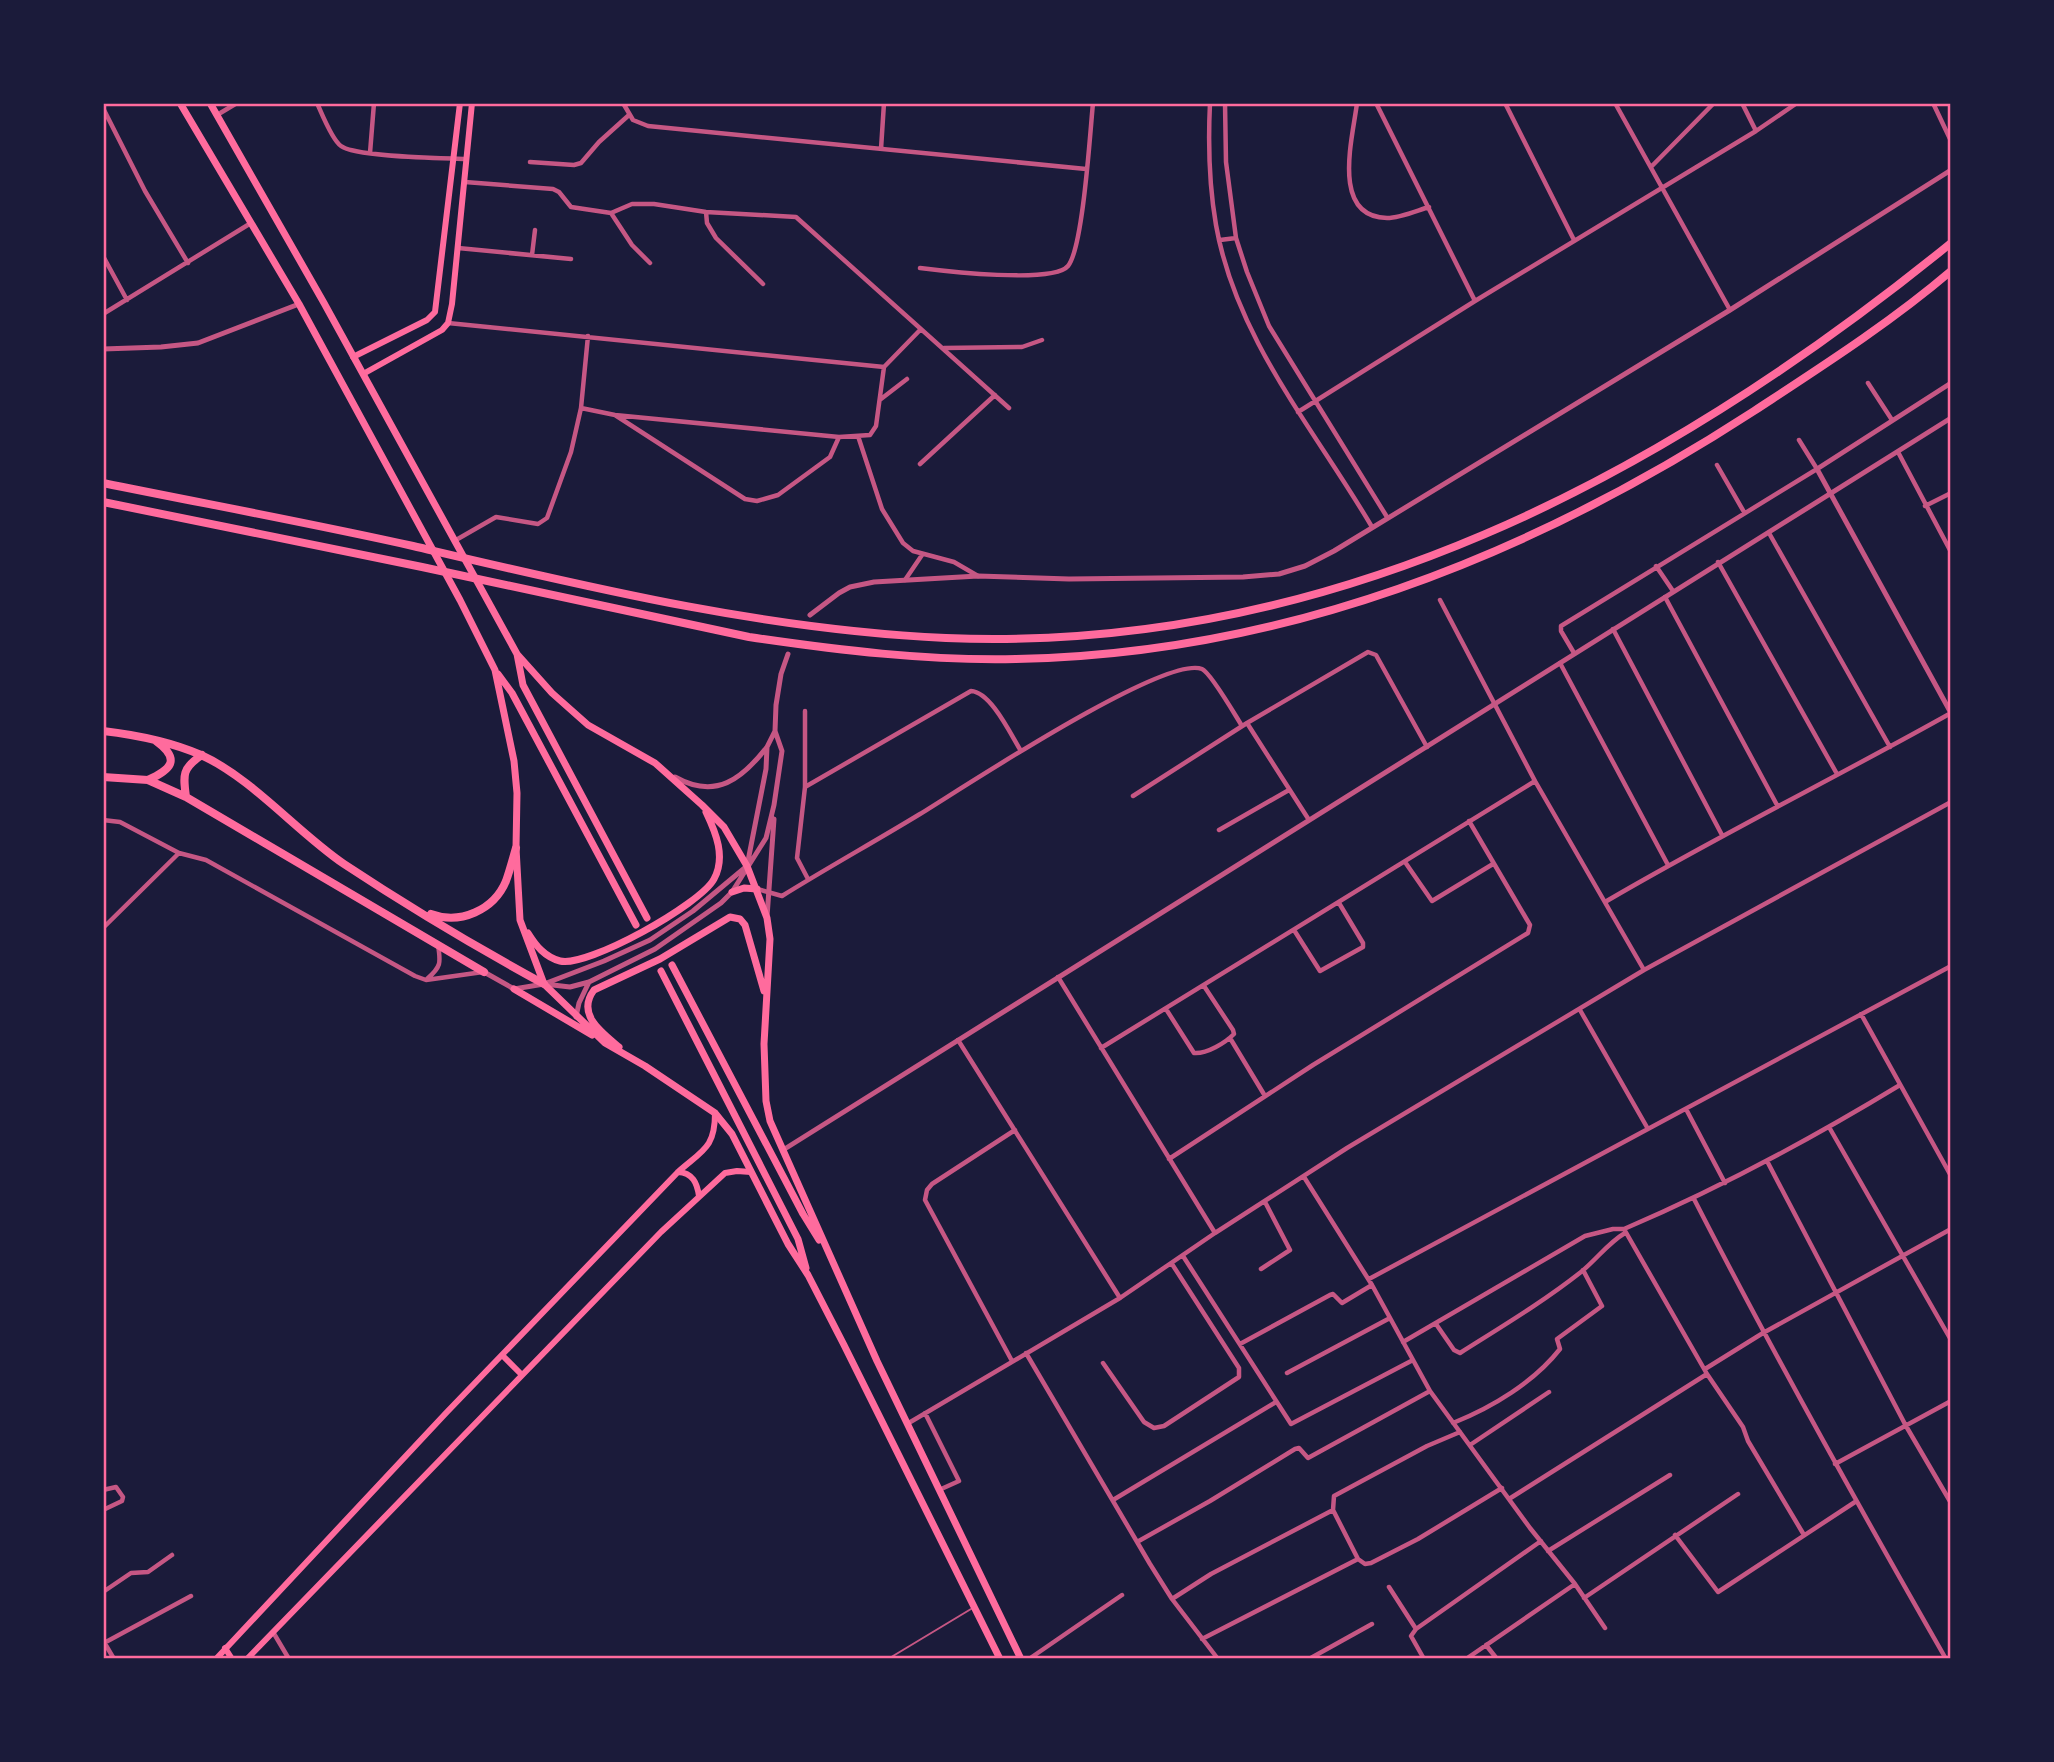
<svg xmlns="http://www.w3.org/2000/svg" width="2054" height="1762" font-family="'Fira Sans',sans-serif">
  <style>
    .lines { fill: none; stroke-linecap: round; stroke-linejoin: round }
    .service { stroke: #c65784; stroke-width: 2 }
    .minor { stroke: #c65784; stroke-width: 4.5 }
    .tertiary { stroke: #c65784; stroke-width: 5 }
    .secondary { stroke: #ff6b9d; stroke-width: 6 }
    .primary { stroke: #ff6b9d; stroke-width: 7 }
    .motorway { stroke: #ff6b9d; stroke-width: 8 }
    .neatline { fill: none; stroke: #ff6b9d; stroke-width: 2.5 }
  </style>
  <rect width="100%" height="100%" fill="#1b1b3a"/>
  <g class="lines">
    <path class="service" d="M 888,1659 L 971,1609"/>
    <path class="minor" d="M 317,103 C 322,114 332,140 341,146 C 355,157 444,158 466,159
      M 623,103 L 633,120 L 648,126 L 1086,169
      M 1210,103 C 1208,144 1209,185 1216,225 C 1236,339 1315,430 1372,527
      M 1225,103 L 1226,162 L 1236,238 L 1247,272 L 1269,326 L 1387,517
      M 1357,103 C 1353,137 1330,217 1387,218 C 1400,218 1416,211 1429,207
      M 1376,103 L 1475,301
      M 1505,103 L 1574,240
      M 1615,103 L 1730,310
      M 1742,103 L 1756,131
      M 1933,103 L 1951,141
      M 103,108 L 145,191 L 188,263
      M 217,115 L 237,103
      M 881,149 L 884,103
      M 370,153 L 374,103
      M 530,162 L 574,165 L 581,163 L 599,142 L 629,115
      M 1651,167 L 1714,103
      M 465,182 L 553,189 L 559,192 L 571,207 L 611,213 L 632,204 L 654,204 L 706,212 L 796,217 L 1009,408
      M 706,212 L 707,223 L 716,238 L 763,284
      M 611,213 L 632,245 L 650,263
      M 1220,240 L 1236,238
      M 458,248 L 571,259
      M 532,255 L 535,230
      M 103,256 L 127,300
      M 920,268 C 944,271 1053,284 1068,266 C 1083,248 1090,133 1093,103
      M 103,314 L 251,223
      M 448,323 L 884,367 L 921,329
      M 944,348 L 1022,347 L 1042,340
      M 1868,383 L 1892,420
      M 881,399 L 907,379
      M 581,408 L 615,415 L 839,437 L 870,435 L 876,426 L 884,367
      M 1298,412 L 1475,301 L 1756,131 L 1797,103
      M 615,415 L 745,499 L 757,501 L 778,495 L 830,457 L 839,437
      M 858,436 L 882,509 L 903,543 L 913,551 L 954,562 L 978,576
      M 1898,452 L 1951,552
      M 920,464 L 995,395
      M 1717,465 L 1744,512
      M 1925,506 L 1951,493
      M 1769,533 L 1890,747
      M 456,540 L 496,517 L 538,524 L 547,518 L 571,452 L 581,408 L 588,336
      M 1718,562 L 1837,774
      M 1656,566 L 1673,591
      M 905,580 L 922,555
      M 1665,597 L 1777,805
      M 1440,600 L 1535,781 L 1644,970
      M 1613,629 L 1722,835
      M 1574,653 L 1561,631 L 1561,626 L 1817,469 L 1799,440
      M 1560,663 L 1668,865
      M 805,711 L 805,787 L 797,858 L 808,879
      M 1247,723 L 1368,652 L 1376,655 L 1427,747
      M 805,787 L 971,691 C 991,692 1011,735 1021,751
      M 1133,796 L 1247,723 L 1309,820
      M 103,820 L 120,822 L 179,853 L 206,860 L 415,976 L 426,980 L 483,972
      M 1219,830 L 1289,790
      M 1405,862 L 1432,901 L 1493,864
      M 757,889 L 782,896 C 827,868 874,842 920,814 C 961,789 1165,654 1202,669 C 1211,673 1235,715 1242,726
      M 1605,902 C 1719,835 1837,777 1951,713
      M 103,928 L 179,853
      M 1294,930 L 1320,971 L 1363,947 L 1363,943 L 1339,903
      M 1058,977 L 1215,1233
      M 427,979 C 441,967 441,963 438,945
      M 1166,1009 L 1194,1053 C 1207,1054 1225,1043 1234,1034 L 1233,1030 L 1204,986
      M 1580,1010 L 1648,1129
      M 1861,1014 L 1951,1176
      M 1230,1038 L 1265,1096
      M 958,1040 L 1120,1298
      M 1101,1048 L 1535,781
      M 1686,1109 L 1725,1183
      M 1829,1127 L 1951,1340
      M 1169,1159 L 1313,1065 L 1528,933 L 1530,925 L 1469,821
      M 1767,1161 L 1906,1426 L 1951,1503
      M 1304,1177 L 1372,1285 L 1430,1391 L 1530,1528 L 1575,1584 L 1605,1628
      M 1694,1199 C 1774,1355 1859,1507 1946,1659
      M 1624,1229 L 1707,1374 L 1743,1427 L 1748,1441 L 1804,1535
      M 1183,1256 L 1291,1424 L 1413,1360
      M 1261,1269 L 1290,1250 L 1265,1202
      M 1369,1279 L 1951,966
      M 1436,1324 L 1454,1350 L 1460,1353 C 1501,1327 1543,1302 1581,1272 C 1597,1259 1608,1243 1625,1233
      M 1403,1342 L 1585,1236 L 1613,1229 L 1624,1229 C 1720,1188 1811,1139 1900,1085
      M 1240,1344 L 1330,1295 L 1333,1294 L 1342,1303 L 1372,1285
      M 1026,1353 L 1150,1564 L 1172,1599 L 1218,1659
      M 1012,1361 L 925,1200 L 927,1190 L 932,1184 L 1015,1130
      M 1103,1363 L 1144,1422 L 1154,1428 L 1164,1426 L 1239,1377 L 1239,1368 L 1172,1264
      M 1705,1369 L 1763,1333 L 1951,1229
      M 1287,1373 L 1390,1318
      M 925,1413 L 959,1481 L 939,1490
      M 1453,1423 C 1493,1407 1534,1382 1560,1349 L 1557,1339 L 1602,1306 L 1583,1270
      M 907,1424 L 1120,1298 L 1215,1233 L 1347,1148 L 1644,970 L 1951,802
      M 1460,1432 L 1427,1446 L 1334,1496 L 1333,1510 L 1358,1559 L 1365,1564 L 1371,1563 L 1418,1539 L 1502,1488
      M 1470,1445 L 1549,1392
      M 1835,1464 L 1951,1401
      M 103,1490 L 116,1487 L 123,1497 L 122,1501 L 103,1510
      M 1509,1499 L 1707,1374
      M 1113,1500 L 1276,1402
      M 1675,1535 L 1718,1592 L 1855,1502
      M 1137,1542 L 1210,1501 L 1295,1449 L 1299,1448 L 1308,1458 L 1430,1391
      M 1548,1551 L 1670,1475
      M 1389,1587 L 1416,1629 L 1411,1636 L 1424,1659
      M 103,1592 L 131,1573 L 148,1572 L 172,1555
      M 1584,1598 L 1738,1494
      M 1172,1599 L 1211,1574 L 1333,1510
      M 1416,1629 L 1541,1541
      M 273,1632 L 289,1659
      M 1202,1639 L 1358,1559
      M 104,1642 L 114,1659
      M 104,1643 L 191,1596
      M 1486,1645 L 1497,1659
      M 1029,1659 L 1122,1595
      M 1309,1659 L 1372,1624
      M 1466,1659 L 1575,1584"/>
    <path class="tertiary" d="M 103,349 L 161,347 L 198,343 L 299,304
      M 1951,383 L 1817,469 L 1951,713
      M 810,615 L 839,593 L 850,587 L 874,582 L 978,576 L 1069,579 L 1243,577 L 1279,574 L 1305,566 L 1334,551 L 1730,310 L 1951,170
      M 675,777 C 716,800 742,779 767,747
      M 767,917 L 774,819
      M 484,972 L 514,989 L 544,984 L 604,961 L 650,940 L 693,911 L 747,866 L 766,769 L 767,747 L 775,731
      M 544,984 L 570,987 L 589,982 L 655,949 L 721,903 L 732,892 L 766,838 L 774,805 L 782,751 L 775,731 L 776,705 L 781,674 L 788,654
      M 576,1017 L 579,1003 L 589,982
      M 783,1150 L 1951,418"/>
    <path class="secondary" d="M 353,357 L 427,320 L 435,312 L 460,103
      M 363,374 L 442,330 L 448,323 L 452,304 L 472,103
      M 678,1172 C 693,1173 697,1183 699,1196
      M 503,1356 L 522,1375
      M 225,1648 L 232,1659
      M 216,1659 L 446,1413 L 678,1172 C 703,1150 715,1148 715,1113
      M 247,1659 L 661,1232 L 725,1173 L 737,1171 L 751,1172"/>
    <path class="primary" d="M 180,103 L 299,304 L 460,600 L 495,670 L 514,761 L 517,793 L 516,848 L 520,920 L 544,984 L 605,1043 L 645,1066 L 715,1113 L 732,1134 L 788,1244 L 808,1275 L 844,1345 L 1000,1659
      M 210,103 L 324,303 L 517,654 L 552,693 L 588,725 L 655,763 L 702,805 L 724,827 L 747,866 L 767,918 L 770,939 L 764,1044 L 766,1101 L 770,1121 L 877,1361 L 1021,1659
      M 517,654 L 523,685 L 647,918
      M 498,674 L 512,693 L 636,925
      M 732,892 L 744,888 L 757,889
      M 528,933 C 536,946 545,957 560,961 C 587,968 701,904 714,879 C 726,857 716,833 706,812
      M 672,965 L 803,1214 L 819,1240
      M 661,971 L 798,1239 L 806,1268
      M 514,989 L 592,1035
      M 619,1047 C 601,1032 576,1014 594,990 L 660,959 L 730,917 L 740,919 L 745,925 L 764,991"/>
    <path class="motorway" d="M 103,483 C 206,504 310,523 413,546 C 588,587 765,630 946,638 C 1329,654 1662,478 1951,243
      M 103,502 L 422,567 L 749,637 C 837,650 927,661 1016,659 C 1285,654 1531,556 1754,411 C 1821,367 1890,323 1951,271
      M 103,731 C 137,735 169,741 201,755 C 252,778 297,832 344,864 C 409,907 476,947 544,984
      M 103,777 L 148,780 L 186,797 L 484,972
      M 148,780 C 170,770 182,760 156,741
      M 186,797 C 183,775 182,768 202,755
      M 431,914 C 460,925 494,910 506,881 C 510,870 513,858 516,848"/>
  </g>
  <rect width="2054" height="1762" fill="none" stroke="#1b1b3a" stroke-width="210"/>
  <rect x="105" y="105" width="1844" height="1552" class="neatline"/>
</svg>
